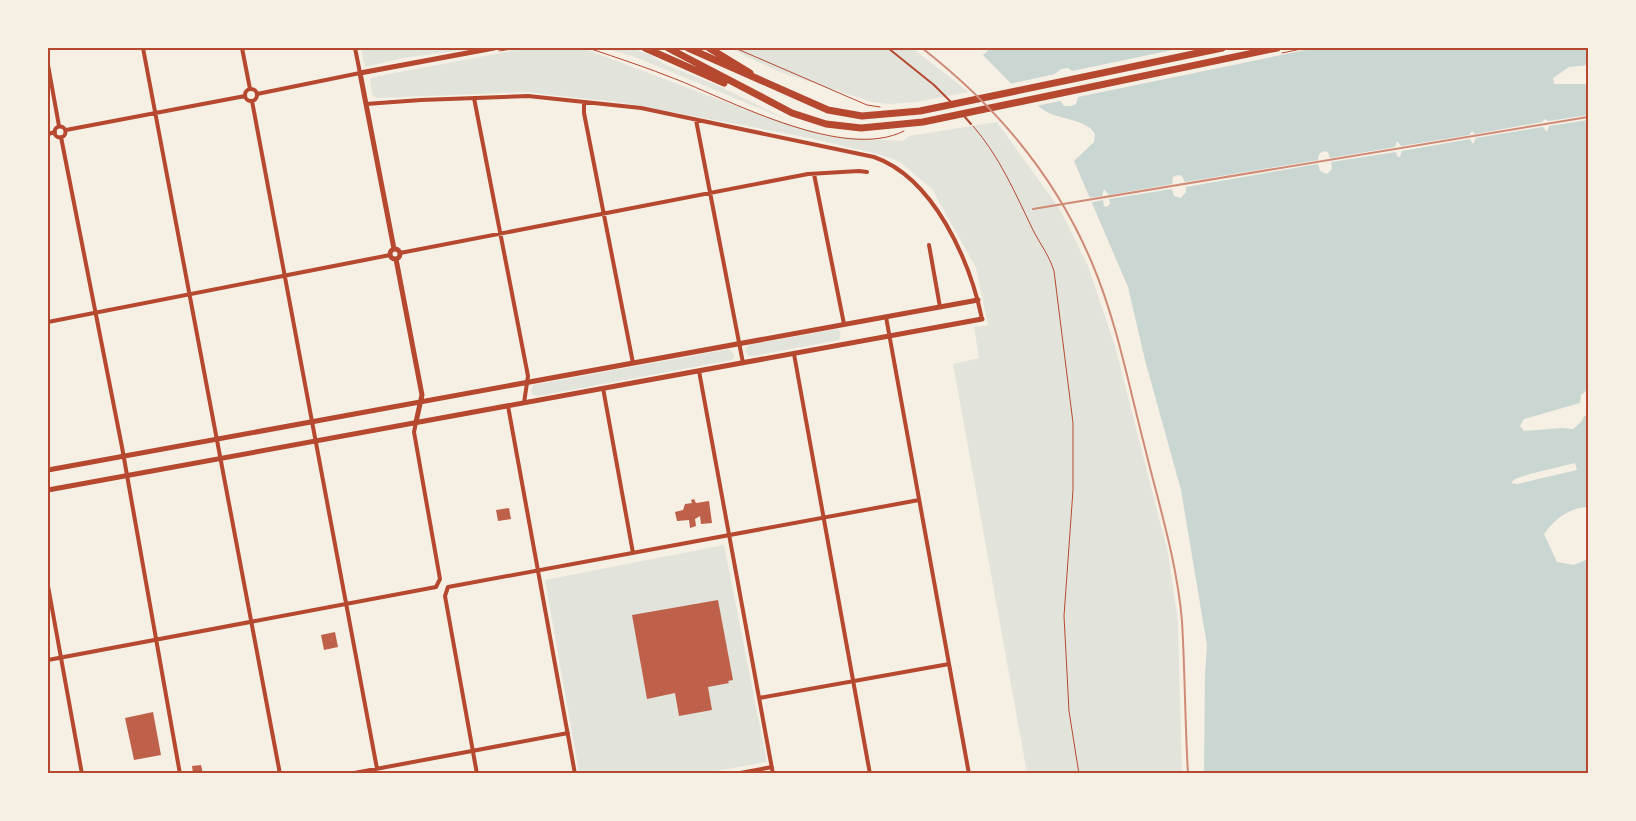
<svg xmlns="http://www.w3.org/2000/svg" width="1636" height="821" font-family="Helvetica,sans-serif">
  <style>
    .green { fill: #e2e4dc }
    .water { fill: #c9d6d2 }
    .pier { fill: #f6efe4 }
    .building { fill: #bf614a }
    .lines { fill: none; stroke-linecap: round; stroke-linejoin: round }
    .path { stroke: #b5482f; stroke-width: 1 }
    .service { stroke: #b5482f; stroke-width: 2 }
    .minor { stroke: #b5482f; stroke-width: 4 }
    .tertiary { stroke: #b5482f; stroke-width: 5 }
    .motorway { stroke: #b5482f; stroke-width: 7 }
    .rail { stroke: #cf8b77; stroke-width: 2 }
    .neatline { fill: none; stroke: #b5482f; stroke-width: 2 }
  </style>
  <rect width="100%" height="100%" fill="#f6efe4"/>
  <path class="green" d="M 361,48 L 479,48 L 403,58 L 365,67 Z
    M 527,48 L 582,48 L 747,110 L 826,136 L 903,141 L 909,136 L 997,122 L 1061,211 L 1088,266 L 1115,346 L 1168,553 L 1178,622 L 1182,773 L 1027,773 L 953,364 L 979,358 L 974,327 L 988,325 L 976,268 L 932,189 L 900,162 L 881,155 L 810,138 L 624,103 L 526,92 L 376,98 L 372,94 L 370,79 L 373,77 Z
    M 604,48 L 631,48 L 650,55 L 664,64 L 721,87 L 790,121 L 635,57 Z
    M 729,48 L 912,48 L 969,92 L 916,102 L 890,104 L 872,102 L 777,71 Z
    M 837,329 L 841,332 L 839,340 L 753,356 L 749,356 L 745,351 L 748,345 Z
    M 729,349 L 735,355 L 732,360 L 538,396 L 533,395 L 531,391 L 533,385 Z
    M 724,545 L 767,762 L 705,773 L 579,773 L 545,580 Z"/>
  <path class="water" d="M 991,48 L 1588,48 L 1588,65 L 1569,67 L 1553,78 L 1554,84 L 1588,84 L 1588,389 L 1581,395 L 1580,403 L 1562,416 L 1557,423 L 1572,425 L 1583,414 L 1588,418 L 1588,458 L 1586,462 L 1588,465 L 1588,507 C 1568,508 1555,519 1544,534 L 1557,562 L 1574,565 L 1588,559 L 1588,773 L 1204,773 L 1205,674 L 1207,645 L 1181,490 L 1145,360 L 1128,287 L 1074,161 L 1094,142 L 1095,134 C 1088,120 1060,119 1047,112 C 1023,98 1003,75 983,55 Z"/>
  <path class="pier" d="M 1182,48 L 1315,48 L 1078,97 L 1076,104 L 1071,106 L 1064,106 L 1060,101 L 1036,106 L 1009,84 L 1055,74 L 1061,69 L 1068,68 L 1072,71 Z
    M 1588,115 L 1588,120 L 1549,126 L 1547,132 L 1543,127 L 1476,138 L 1473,144 L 1470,139 L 1402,151 L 1400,157 L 1397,156 L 1396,152 L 1331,162 L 1332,169 L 1327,174 L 1320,171 L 1318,164 L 1186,187 L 1186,192 L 1181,198 L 1174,196 L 1172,189 L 1109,199 L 1110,204 L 1107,207 L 1104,206 L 1103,200 L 1089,203 L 1087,198 L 1102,196 L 1104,189 L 1109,195 L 1172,184 L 1173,177 L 1178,175 L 1182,176 L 1185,182 L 1318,160 L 1319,154 L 1324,151 L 1328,152 L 1330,158 L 1395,147 L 1397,141 L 1401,146 L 1469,135 L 1472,131 L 1475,134 L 1542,122 L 1545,119 L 1548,121 Z
    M 1580,403 L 1583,404 L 1581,409 L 1559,420 L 1573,423 L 1582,413 L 1586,413 L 1581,422 L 1573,429 L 1562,428 L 1524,431 L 1520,426 L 1524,419 Z
    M 1575,463 L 1577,470 L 1517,484 L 1511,483 L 1515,479 L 1530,474 Z"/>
  <path class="building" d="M 694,499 L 696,503 L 709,501 L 712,523 L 701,524 L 700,516 L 695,519 L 696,526 L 690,528 L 689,520 L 677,521 L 675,512 L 683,510 L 685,504 L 692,503 L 691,500 Z
    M 509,508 L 511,519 L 498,521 L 496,510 Z
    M 718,600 L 733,680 L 728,681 L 729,683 L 708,687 L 712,710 L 679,716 L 675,693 L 647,699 L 632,615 Z
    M 335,632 L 338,647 L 324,650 L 321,635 Z
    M 153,712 L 161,755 L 134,760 L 125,718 Z
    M 201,765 L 203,774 L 193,774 L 192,766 Z"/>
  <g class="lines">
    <path class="path" d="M 588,48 C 618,58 648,68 678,80 C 735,103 845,161 904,131
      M 735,48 L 867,105 L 880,107
      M 499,51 L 518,48
      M 1282,53 L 1306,48
      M 973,126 C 1000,157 1015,193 1033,230 C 1040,244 1049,255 1054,271 L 1073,423 L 1073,490 L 1064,616 L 1069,711 L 1079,774"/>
    <path class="service" d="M 888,48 L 934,85 L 951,102
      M 964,116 L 971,124"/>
    <path class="minor" d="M 143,48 L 280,774
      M 242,48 L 250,89
      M 48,65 L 59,126
      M245 95a6 6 0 1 1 12 0a6 6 0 1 1-12 0Z
      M 257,94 L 360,73 L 355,48
      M 474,98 L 528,376 L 524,403
      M 252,101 L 378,774
      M 584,102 L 584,113 L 633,363
      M 366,104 L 421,100 L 528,96 L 641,108 L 874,157 C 934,178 970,261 982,319
      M 696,120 L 743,363
      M54.5 132a5.5 5.5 0 1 1 11 0a5.5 5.5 0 1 1-11 0Z
      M 66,130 L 245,96
      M 48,134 L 55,132
      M 61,137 L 122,447 L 180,774
      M 814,174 L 844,324
      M 929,245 L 940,307
      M 400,253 L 808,174 L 859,171 L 867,172
      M 886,317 L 969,774
      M 48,322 L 390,255
      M 794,354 L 870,774
      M 699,371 L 773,774
      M 603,388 L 633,553
      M 508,406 L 575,774
      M 48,586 L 82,774
      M 48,660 L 436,587 L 440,579 L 414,432 L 416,422
      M 759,698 L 949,664
      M 349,774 L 568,733
      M 477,774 L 445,596 L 448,587 L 919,500
      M 735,774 L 772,767"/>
    <path class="tertiary" d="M390 254a5 5 0 1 1 10 0a5 5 0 1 1-10 0Z
      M 394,249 L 360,73 L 494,48
      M 396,259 L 422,395 L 416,422
      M 48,470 L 978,300
      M 48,490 L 982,319"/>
    <path class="motorway" d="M 645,48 L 724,83
      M 668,48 L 792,113 L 826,124 L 861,128 L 923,122 L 1277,48
      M 688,48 L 828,110 L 862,116 L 920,111 L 1222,48
      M 709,48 L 750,73"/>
    <path class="rail" d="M 922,48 C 995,105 1056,177 1092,263 C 1117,322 1129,387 1145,448 C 1159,505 1177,562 1182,621 C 1185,672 1185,723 1188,774
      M 1033,209 L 1588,117"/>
  </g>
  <rect width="1636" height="821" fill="none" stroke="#f6efe4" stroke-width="98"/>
  <rect x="49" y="49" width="1538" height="723" class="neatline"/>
</svg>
